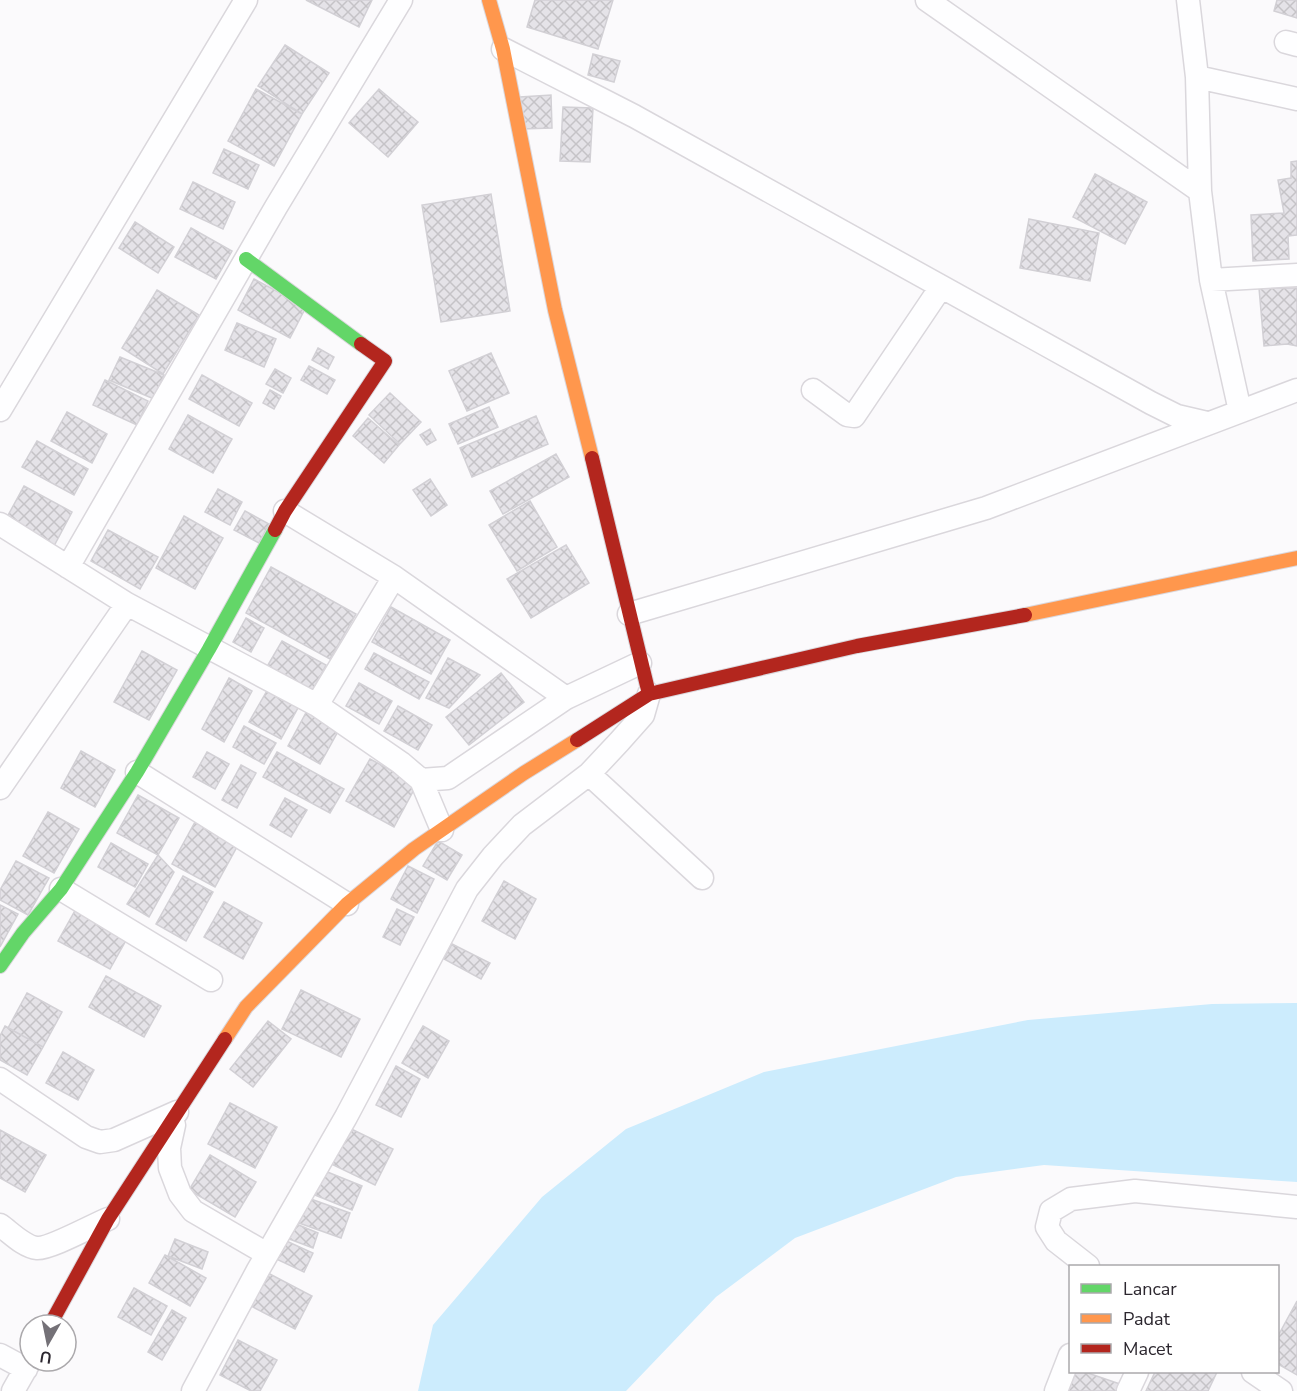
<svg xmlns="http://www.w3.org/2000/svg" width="1297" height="1391" font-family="'Nunito Sans',sans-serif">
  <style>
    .water { fill: #ccecfd }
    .building { fill: url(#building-cross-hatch); stroke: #d2d0d5; stroke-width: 1.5 }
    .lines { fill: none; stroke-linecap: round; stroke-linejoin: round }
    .street-casing { stroke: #dad7dc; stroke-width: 25 }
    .fast-casing { stroke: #dad7dc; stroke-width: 16 }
    .slow-casing { stroke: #dad7dc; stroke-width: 16 }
    .jam-casing { stroke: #dad7dc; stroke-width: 16 }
    .street { stroke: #fefeff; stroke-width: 22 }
    .fast { stroke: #63d668; stroke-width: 14 }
    .slow { stroke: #ff974d; stroke-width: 14 }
    .jam { stroke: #b3261e; stroke-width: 14 }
  </style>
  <defs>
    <pattern id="building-cross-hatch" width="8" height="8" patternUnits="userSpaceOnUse" patternTransform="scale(1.5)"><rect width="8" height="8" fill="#e5e3e8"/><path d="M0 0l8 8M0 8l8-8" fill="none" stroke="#c5c3c7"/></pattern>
  </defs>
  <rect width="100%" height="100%" fill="#fbfafc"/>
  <path class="water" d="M 1297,1003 L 1297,1182 L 1044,1165 L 956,1177 L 795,1238 L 716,1297 L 626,1391 L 418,1391 L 433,1325 L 542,1197 L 626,1129 L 764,1072 L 1028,1020 L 1212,1004 Z"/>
  <path class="building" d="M 306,0 L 372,0 L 359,27 Z
    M 535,0 L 613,0 L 598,49 L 527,27 Z
    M 1277,0 L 1297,0 L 1297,18 L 1274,11 Z
    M 285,45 L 329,73 L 302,114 L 258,86 Z
    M 593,54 L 620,61 L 614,82 L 588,75 Z
    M 256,89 L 302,114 L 274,166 L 228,141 Z
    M 379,89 L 418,122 L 388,157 L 349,123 Z
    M 551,95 L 552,128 L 521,129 L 520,97 Z
    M 563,107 L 593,108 L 590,162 L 560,161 Z
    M 224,149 L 259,165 L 248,189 L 213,173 Z
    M 1297,161 L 1297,235 L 1288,236 L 1289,259 L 1253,261 L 1251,215 L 1284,213 L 1278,180 L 1291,178 L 1291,162 Z
    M 1095,174 L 1147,202 L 1125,244 L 1073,217 Z
    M 193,182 L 235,202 L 223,229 L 180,209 Z
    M 491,194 L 510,311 L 441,322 L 422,205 Z
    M 1029,219 L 1099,233 L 1090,281 L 1020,268 Z
    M 135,222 L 174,247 L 158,273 L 119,248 Z
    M 191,228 L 232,251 L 216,279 L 175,257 Z
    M 254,279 L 306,307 L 290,338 L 238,310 Z
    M 1259,288 L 1297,288 L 1297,346 L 1287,344 L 1264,346 Z
    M 157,290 L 199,315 L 163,374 L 122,348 Z
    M 237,323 L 276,339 L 264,367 L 225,350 Z
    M 318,348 L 334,357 L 328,369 L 312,360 Z
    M 491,353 L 509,393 L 467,411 L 449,371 Z
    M 120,357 L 164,375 L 154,399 L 109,380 Z
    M 309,366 L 335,380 L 327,394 L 301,380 Z
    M 275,369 L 291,378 L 283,393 L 266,384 Z
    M 202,375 L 252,403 L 239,426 L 189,399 Z
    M 105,380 L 148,401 L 137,425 L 93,405 Z
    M 270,390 L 281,396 L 274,409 L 263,403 Z
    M 390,393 L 421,422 L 400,444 L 369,415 Z
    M 489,407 L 498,427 L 458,444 L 449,424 Z
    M 67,412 L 107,434 L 92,463 L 51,441 Z
    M 188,415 L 232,439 L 213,473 L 169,449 Z
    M 536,416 L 548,444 L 472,477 L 460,448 Z
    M 368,418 L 399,445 L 384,463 L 353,436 Z
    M 430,429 L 436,440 L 427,445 L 420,435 Z
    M 37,441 L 88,469 L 74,495 L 22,467 Z
    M 556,454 L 569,477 L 503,514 L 490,491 Z
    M 430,479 L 447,505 L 431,516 L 413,490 Z
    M 24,486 L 72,512 L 54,546 L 6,519 Z
    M 218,489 L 242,502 L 230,525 L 205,512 Z
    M 530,501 L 557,547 L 517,571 L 489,525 Z
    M 245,511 L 269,524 L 259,543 L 234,530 Z
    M 184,516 L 223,538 L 195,589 L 156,568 Z
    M 108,530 L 158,557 L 140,589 L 91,561 Z
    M 566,545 L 589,583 L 531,618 L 507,579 Z
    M 271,567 L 356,614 L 330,659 L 246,613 Z
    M 391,607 L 450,640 L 431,674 L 372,642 Z
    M 246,618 L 264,628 L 251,652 L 233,642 Z
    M 282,641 L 326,665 L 310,695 L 265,670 Z
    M 142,651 L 177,670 L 149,720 L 114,702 Z
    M 374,653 L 429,682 L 419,699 L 365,669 Z
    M 448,658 L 480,675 L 449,708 L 426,698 Z
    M 501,673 L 524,702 L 469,745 L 446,717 Z
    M 229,678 L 252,691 L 224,742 L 202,729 Z
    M 359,683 L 392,701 L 379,724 L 346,706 Z
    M 268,689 L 299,706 L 281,739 L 249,722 Z
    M 398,706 L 432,725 L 418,750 L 384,731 Z
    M 308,709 L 341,726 L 320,764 L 288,746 Z
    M 244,726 L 276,743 L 264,764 L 233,747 Z
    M 81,751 L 115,770 L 95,807 L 61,788 Z
    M 207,752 L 229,764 L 215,789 L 193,777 Z
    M 277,752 L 344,789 L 330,813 L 263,777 Z
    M 370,759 L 417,784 L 394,827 L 346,801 Z
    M 241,765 L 256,773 L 237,808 L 222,800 Z
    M 138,795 L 179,818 L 158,855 L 117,833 Z
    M 285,798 L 307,810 L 291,837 L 270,825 Z
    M 48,812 L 79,829 L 54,873 L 23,856 Z
    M 195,822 L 238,845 L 215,887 L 172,864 Z
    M 438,841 L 462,855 L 447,880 L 423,866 Z
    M 111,843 L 148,864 L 135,887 L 98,867 Z
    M 158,855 L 174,872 L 149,917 L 127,904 Z
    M 16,861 L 49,878 L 28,915 L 0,900 L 0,890 Z
    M 408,866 L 434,879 L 417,913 L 391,899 Z
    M 183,876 L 213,892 L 186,941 L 156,924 Z
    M 504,881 L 536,899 L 515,939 L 482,921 Z
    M 224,902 L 262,923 L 243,959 L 204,937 Z
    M 0,905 L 18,914 L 0,947 Z
    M 77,907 L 129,935 L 110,969 L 58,941 Z
    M 397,909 L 414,917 L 400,945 L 383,937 Z
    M 452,944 L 490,963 L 481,979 L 444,959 Z
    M 106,976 L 161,1006 L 144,1037 L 89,1007 Z
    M 301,990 L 360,1019 L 341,1057 L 282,1029 Z
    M 27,993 L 62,1012 L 43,1047 L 8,1028 Z
    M 268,1021 L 291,1039 L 253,1087 L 230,1069 Z
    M 5,1026 L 43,1047 L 27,1075 L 0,1060 L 0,1036 Z
    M 423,1026 L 449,1041 L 428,1078 L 402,1063 Z
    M 63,1052 L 94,1070 L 78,1100 L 46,1083 Z
    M 396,1066 L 420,1079 L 401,1117 L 376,1105 Z
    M 230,1103 L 277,1127 L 255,1168 L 208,1144 Z
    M 345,1126 L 393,1149 L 375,1185 L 327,1162 Z
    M 0,1130 L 46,1155 L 25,1192 L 0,1178 Z
    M 210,1155 L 256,1182 L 235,1217 L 189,1190 Z
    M 320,1169 L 362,1186 L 352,1210 L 310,1193 Z
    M 308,1198 L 350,1213 L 341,1238 L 299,1223 Z
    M 289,1221 L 318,1233 L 313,1248 L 284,1237 Z
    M 175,1239 L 208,1252 L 202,1269 L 168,1256 Z
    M 282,1239 L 313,1253 L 304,1272 L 274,1258 Z
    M 165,1255 L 206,1278 L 190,1306 L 149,1283 Z
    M 266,1272 L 312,1296 L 295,1329 L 249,1305 Z
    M 134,1288 L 167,1306 L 151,1335 L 118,1317 Z
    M 1297,1301 L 1297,1375 L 1278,1364 L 1278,1336 Z
    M 172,1310 L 186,1318 L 162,1360 L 148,1352 Z
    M 238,1340 L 277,1360 L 260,1391 L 251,1391 L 220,1375 Z
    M 1072,1372 L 1085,1372 L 1120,1384 L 1118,1391 L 1064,1391 Z
    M 1155,1372 L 1217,1372 L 1208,1391 L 1146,1391 Z"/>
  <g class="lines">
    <defs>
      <path id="street" d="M 927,0 L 1200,191
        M 1188,0 L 1197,77 L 1200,191 L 1211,280 L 1240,411
        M 1286,42 L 1297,45
        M 503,49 L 634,116 L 1151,403 L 1177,416 L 1207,423
        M 1197,77 L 1297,99
        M 1211,280 L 1297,275
        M 813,390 L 847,415 L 854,416 L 941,287
        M 0,410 L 246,0
        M 285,511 L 394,577 L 566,698
        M 0,524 L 127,604 L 317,705 L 401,763 L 421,780 L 442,830
        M 68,567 L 276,207 L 401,0
        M 629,614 L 986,508 L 1297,390
        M 317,705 L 394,577
        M 137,772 L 347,904
        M 589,774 L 702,878
        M 421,780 L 448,778 L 566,698 L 640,663
        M 0,788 L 127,604
        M 61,889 L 211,980
        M 0,1079 L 86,1137 L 100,1142 L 114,1140 L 177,1112
        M 174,1125 L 169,1148 L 170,1168 L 180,1194 L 193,1211 L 267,1254
        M 0,1225 C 10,1232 24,1247 37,1248 C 50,1249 93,1225 108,1219
        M 1088,1266 L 1056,1241 L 1047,1227 L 1051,1211 L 1071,1199 L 1135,1191 L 1297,1207
        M 0,1355 L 26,1369
        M 1253,1372 L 1281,1391
        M 13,1391 L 30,1361
        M 193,1391 L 258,1270 L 346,1117 L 467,889 L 493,856 L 522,825 L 589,774 L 619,742 L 643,715 L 649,694
        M 1056,1391 L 1070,1355
        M 1128,1391 L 1137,1372"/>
      <path id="fast" d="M 246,259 L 361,344
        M 0,966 L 23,933 L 61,889 L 137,772 L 209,649 L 275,530"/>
      <path id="slow" d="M 489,0 L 503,49 L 555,310 L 592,458
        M 1025,615 L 1297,558
        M 225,1039 L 246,1007 L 347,904 L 414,849 L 524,773 L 577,740"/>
      <path id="jam" d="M 592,458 L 649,694
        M 275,530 L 285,511 L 385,361 L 361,344
        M 577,740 L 649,694 L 857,646 L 1025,615
        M 50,1325 L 108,1219 L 225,1039"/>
    </defs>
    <use href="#street" class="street-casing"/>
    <use href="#fast" class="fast-casing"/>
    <use href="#slow" class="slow-casing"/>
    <use href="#jam" class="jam-casing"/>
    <use href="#street" class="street"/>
    <use href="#fast" class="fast"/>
    <use href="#slow" class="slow"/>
    <use href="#jam" class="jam"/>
  </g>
  <rect x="1069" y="1265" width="210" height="108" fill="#ffffff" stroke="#aba9ac" stroke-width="1.5"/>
  <rect x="1081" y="1284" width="30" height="9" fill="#63d668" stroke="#aba9ac" stroke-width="1.5"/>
  <text x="1123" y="1295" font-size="18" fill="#2c272f">Lancar</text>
  <rect x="1081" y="1314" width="30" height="9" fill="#ff974d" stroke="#aba9ac" stroke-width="1.5"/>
  <text x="1123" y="1325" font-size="18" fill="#2c272f">Padat</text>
  <rect x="1081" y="1344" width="30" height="9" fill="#b3261e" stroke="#aba9ac" stroke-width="1.5"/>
  <text x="1123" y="1355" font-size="18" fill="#2c272f">Macet</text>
  <g transform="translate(48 1343) rotate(189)"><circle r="28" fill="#ffffff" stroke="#aba9ac" stroke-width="1.5"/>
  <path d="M0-4.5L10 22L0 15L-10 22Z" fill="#747177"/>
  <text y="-9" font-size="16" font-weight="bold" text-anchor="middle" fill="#2c272f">U</text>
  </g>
</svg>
